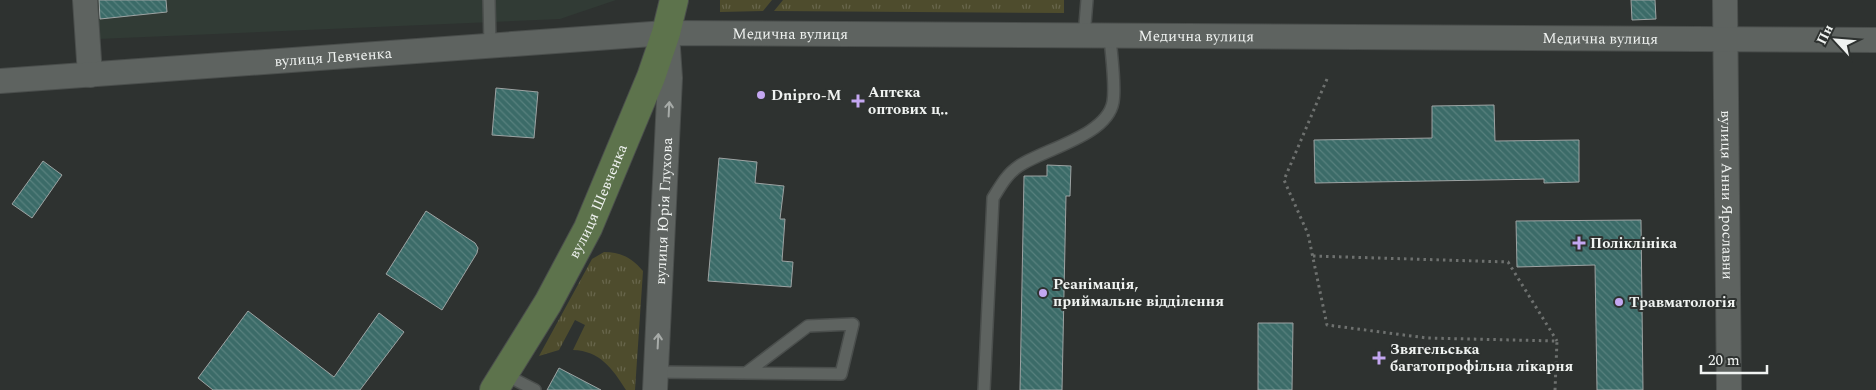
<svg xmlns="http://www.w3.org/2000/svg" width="1876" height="390" font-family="Spectral,serif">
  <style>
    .built { fill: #313b35 }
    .grass { fill: url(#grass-tufts) }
    .building { fill: url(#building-back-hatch); stroke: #9da3a3 }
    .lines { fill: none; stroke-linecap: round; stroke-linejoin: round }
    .lane-casing { stroke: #4a4e4c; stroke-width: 14 }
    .street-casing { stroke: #4a4e4c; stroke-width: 26 }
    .secondary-casing { stroke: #4a4e4c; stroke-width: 30 }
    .path { stroke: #6e716f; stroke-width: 3; stroke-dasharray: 2.5 4; stroke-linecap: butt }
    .lane { stroke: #5e6360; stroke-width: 11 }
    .street { stroke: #5e6360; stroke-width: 24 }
    .secondary { stroke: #5d734c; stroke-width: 28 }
    .oneway { stroke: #a7aba8 }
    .poi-dot { fill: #c4a7f1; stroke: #2e3230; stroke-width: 2 }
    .labels { text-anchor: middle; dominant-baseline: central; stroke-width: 4; stroke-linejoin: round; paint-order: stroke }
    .street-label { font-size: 15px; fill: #f0f3f1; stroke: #2e3230 }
    .poi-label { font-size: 15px; font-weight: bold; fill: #f0f3f1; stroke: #2e3230; text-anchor: start }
  </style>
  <defs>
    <pattern id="grass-tufts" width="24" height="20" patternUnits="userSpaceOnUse" patternTransform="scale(1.25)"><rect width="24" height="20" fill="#4e4c2d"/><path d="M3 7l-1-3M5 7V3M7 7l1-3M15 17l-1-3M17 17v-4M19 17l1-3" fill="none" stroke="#68664c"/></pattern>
    <pattern id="building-back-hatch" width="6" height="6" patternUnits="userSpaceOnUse" patternTransform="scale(1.25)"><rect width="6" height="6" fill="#3b6b68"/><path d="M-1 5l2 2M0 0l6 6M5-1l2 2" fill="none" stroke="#58817e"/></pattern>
  </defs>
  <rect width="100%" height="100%" fill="#2e3230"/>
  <path class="built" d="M 94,0 L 616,0 L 560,19 L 98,39 Z"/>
  <path class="grass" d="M 720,0 L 772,0 L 763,11 L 720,12 Z
    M 783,0 L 1064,0 L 1064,13 L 774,11 Z
    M 604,252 C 621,252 632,258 643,271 L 635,390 L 626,390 C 612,368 600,351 573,350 L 585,325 L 575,320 L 559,350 L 539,356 L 592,259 Z"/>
  <path class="building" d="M 99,0 L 166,0 L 167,12 L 100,19 Z
    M 1631,0 L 1655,0 L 1656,19 L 1632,20 Z
    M 496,88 L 538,92 L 534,138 L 492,135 Z
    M 1494,105 L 1495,141 L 1579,140 L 1579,182 L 1544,183 L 1544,179 L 1315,183 L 1314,140 L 1432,138 L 1432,106 Z
    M 719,158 L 757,162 L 755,183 L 784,186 L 780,219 L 785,219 L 782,261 L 793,262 L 791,287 L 708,281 Z
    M 43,161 L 62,175 L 32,218 L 12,204 Z
    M 1047,165 L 1071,166 L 1070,196 L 1066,196 L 1062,390 L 1020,390 L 1024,176 L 1047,176 Z
    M 426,211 L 475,243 L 478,248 L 477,253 L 442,310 L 386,274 Z
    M 1641,220 L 1643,390 L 1597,390 L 1595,265 L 1517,267 L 1516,221 Z
    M 248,311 L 334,377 L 379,313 L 404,332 L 360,390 L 213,390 L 198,378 Z
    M 1258,323 L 1293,323 L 1292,390 L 1258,390 Z
    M 559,368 L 601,390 L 547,390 Z"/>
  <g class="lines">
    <defs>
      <path id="lane" d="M 489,0 L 490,45
        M 1084,36 L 1087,0
        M 656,372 L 841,374 L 853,324 L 808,326 L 746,373
        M 504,374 L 535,390
        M 984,390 L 993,198 C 1001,185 1007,174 1019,166 C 1044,149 1107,136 1113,102 C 1116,85 1111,54 1110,36"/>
      <g id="street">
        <path d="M 85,0 L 90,75"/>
        <path id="s1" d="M 1725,0 L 1729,390"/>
        <path id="s2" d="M 0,81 L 666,33 L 1876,40"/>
        <path id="s3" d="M 655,390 L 670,78 L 667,34"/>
      </g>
      <g id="secondary">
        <path id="s4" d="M 494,390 L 548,303 L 588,228 L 651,77 L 666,33 L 674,0"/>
      </g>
    </defs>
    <use href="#lane" class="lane-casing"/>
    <use href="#street" class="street-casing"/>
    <use href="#secondary" class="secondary-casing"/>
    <path class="path" d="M 1327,79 L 1284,180 L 1308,234 L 1327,325 L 1427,338 L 1557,341 L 1555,390
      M 1313,256 L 1508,262 L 1557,341"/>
    <use href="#lane" class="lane"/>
    <use href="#street" class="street"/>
    <use href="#secondary" class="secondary"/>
  </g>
  <defs><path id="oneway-shaft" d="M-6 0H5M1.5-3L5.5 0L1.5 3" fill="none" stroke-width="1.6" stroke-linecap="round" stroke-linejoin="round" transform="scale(1.25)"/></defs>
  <g class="oneway">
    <use href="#oneway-shaft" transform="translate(669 109) rotate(-87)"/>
    <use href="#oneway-shaft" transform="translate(658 341) rotate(-87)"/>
  </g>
  <g class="poi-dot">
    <circle cx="761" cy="95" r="5"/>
    <path d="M855.5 93.5h5v5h5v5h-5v5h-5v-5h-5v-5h5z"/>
    <path d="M1576.5 235.5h5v5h5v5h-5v5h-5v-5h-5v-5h5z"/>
    <circle cx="1043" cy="293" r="5"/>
    <circle cx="1619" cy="302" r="5"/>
    <path d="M1376.5 350.5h5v5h5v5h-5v5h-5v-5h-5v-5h5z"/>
  </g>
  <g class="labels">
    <g class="street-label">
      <text stroke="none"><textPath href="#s2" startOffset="792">Медична вулиця</textPath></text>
      <text stroke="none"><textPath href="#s2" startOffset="1198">Медична вулиця</textPath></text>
      <text stroke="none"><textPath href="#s2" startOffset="1602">Медична вулиця</textPath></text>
      <text stroke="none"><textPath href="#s2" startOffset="334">вулиця Левченка</textPath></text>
      <text stroke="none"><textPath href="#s1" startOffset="195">вулиця Анни Ярославни</textPath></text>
      <text stroke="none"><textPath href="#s4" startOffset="216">вулиця Шевченка</textPath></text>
      <text stroke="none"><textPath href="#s3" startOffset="179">вулиця Юрія Глухова</textPath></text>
    </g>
    <g class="poi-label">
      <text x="868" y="92">Аптека<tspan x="868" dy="17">оптових ц‥</tspan></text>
      <text x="771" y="95">Dnipro-M</text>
      <text x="1590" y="243">Поліклініка</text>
      <text x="1053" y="284">Реанімація,<tspan x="1053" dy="17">приймальне відділення</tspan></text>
      <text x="1629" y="302">Травматологія</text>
      <text x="1390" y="349">Звягельська<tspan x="1390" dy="17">багатопрофільна лікарня</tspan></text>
    </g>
  </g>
  <g transform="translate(1836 40) rotate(296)" stroke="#2e3230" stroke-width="4" paint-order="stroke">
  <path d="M0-4L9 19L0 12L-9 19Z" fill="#f0f3f1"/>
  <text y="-8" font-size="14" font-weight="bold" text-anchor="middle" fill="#f0f3f1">Пн</text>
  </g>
  <path d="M1701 365v8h66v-8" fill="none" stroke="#f0f3f1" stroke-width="2.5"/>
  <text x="1708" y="365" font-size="15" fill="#f0f3f1" stroke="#2e3230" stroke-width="4" paint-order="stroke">20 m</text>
</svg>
